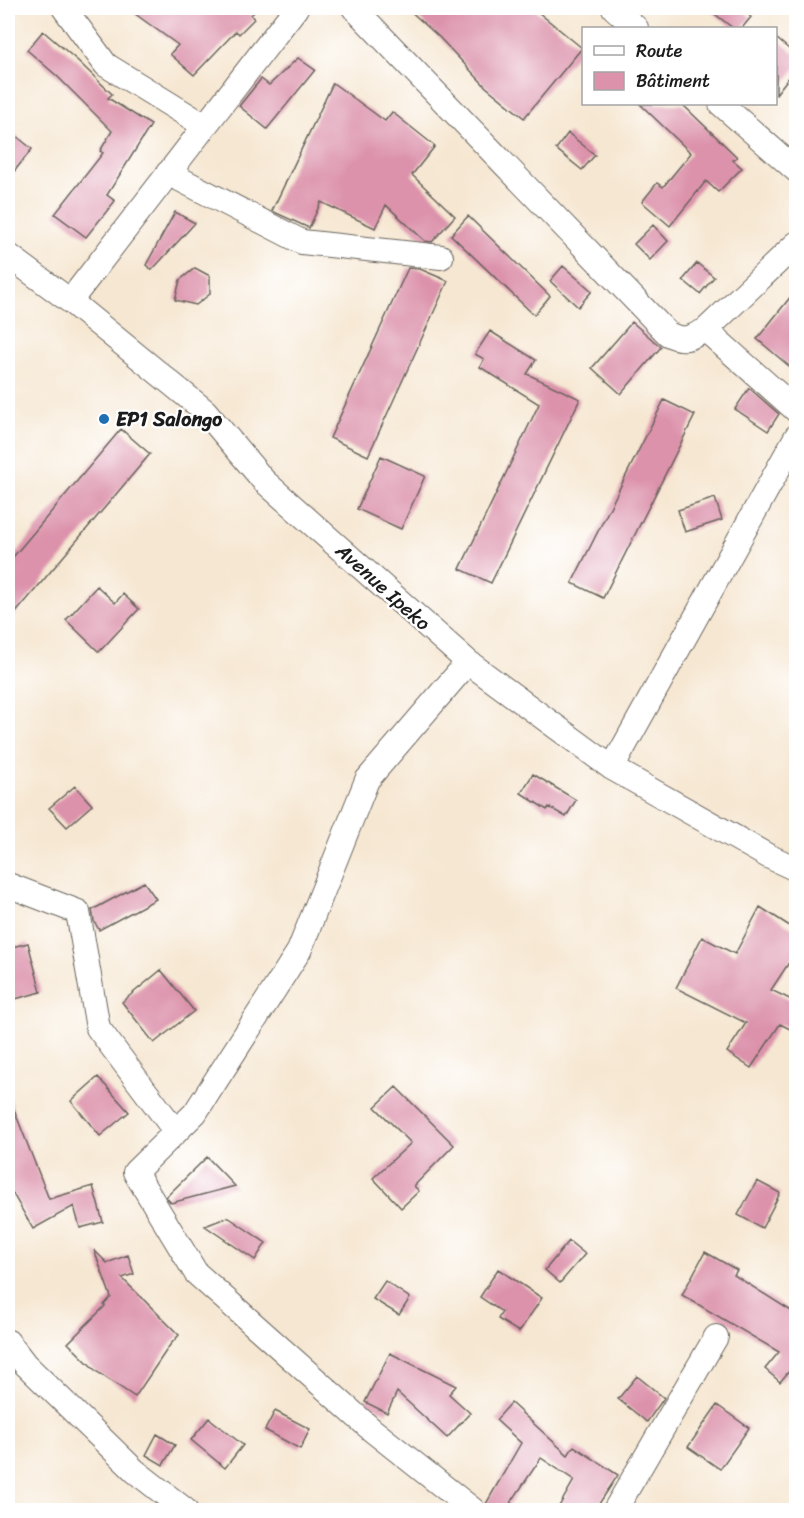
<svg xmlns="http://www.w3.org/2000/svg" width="804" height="1518" font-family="Sriracha,sans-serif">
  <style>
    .building { fill: #dc92ab }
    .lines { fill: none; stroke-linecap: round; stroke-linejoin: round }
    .minor-casing { stroke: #68635c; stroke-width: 26 }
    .minor { stroke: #fff; stroke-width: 24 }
    .poi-dot { fill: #1f6fb2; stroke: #fff; stroke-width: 2 }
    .labels { text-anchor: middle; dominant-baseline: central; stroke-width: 4.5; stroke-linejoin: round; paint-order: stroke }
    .poi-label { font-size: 20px; font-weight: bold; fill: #1c1c1c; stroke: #fff; text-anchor: start }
    .street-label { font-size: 20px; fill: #1c1c1c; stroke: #fff }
  </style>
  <rect width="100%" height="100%" fill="#fff"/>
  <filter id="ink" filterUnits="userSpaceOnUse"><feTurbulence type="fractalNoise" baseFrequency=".0167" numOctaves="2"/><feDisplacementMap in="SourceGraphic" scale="12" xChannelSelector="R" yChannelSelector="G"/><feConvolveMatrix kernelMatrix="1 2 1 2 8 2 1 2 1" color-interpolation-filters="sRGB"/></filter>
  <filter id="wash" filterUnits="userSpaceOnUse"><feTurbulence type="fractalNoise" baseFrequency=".008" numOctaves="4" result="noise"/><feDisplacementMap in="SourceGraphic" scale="24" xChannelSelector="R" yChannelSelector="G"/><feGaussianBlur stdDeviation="1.35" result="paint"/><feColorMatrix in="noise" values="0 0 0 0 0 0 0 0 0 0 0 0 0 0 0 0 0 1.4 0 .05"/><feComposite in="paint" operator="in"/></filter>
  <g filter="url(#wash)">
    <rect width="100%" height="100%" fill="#f6e7d2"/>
    <g id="blocks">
      <path class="building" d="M 127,8 L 258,8 L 251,15 L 254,19 L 239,34 L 236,31 L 194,75 L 170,54 L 178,45 Z
        M 407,8 L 533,8 L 582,48 L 524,118 L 486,87 L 439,37 Z
        M 707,8 L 740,8 L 751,17 L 742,28 L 733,28 Z
        M 43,31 L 78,61 L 112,94 L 108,98 L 151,125 L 107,195 L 115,201 L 86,237 L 55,214 L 103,153 L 100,151 L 112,131 L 57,76 L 27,50 Z
        M 776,38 L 796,55 L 796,68 L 776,94 Z
        M 298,58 L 315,70 L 267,129 L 239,106 L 261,79 L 269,85 Z
        M 333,83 L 385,121 L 392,112 L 435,146 L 412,175 L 455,216 L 432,242 L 425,241 L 386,205 L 375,228 L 321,202 L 309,228 L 272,211 Z
        M 640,104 L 682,104 L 737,157 L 733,160 L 742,168 L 718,192 L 706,181 L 670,226 L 642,202 L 657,183 L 663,187 L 691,153 Z
        M 8,129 L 32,149 L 8,179 Z
        M 568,133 L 595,155 L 582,170 L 556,149 Z
        M 175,212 L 195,223 L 152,270 L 146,265 Z
        M 468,216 L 550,296 L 534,315 L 451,235 Z
        M 653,225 L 668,241 L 650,260 L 634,244 Z
        M 697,263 L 714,277 L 700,294 L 683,280 Z
        M 563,266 L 592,291 L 578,307 L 550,281 Z
        M 195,268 L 210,276 L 210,294 L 196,305 L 175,300 L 180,280 Z
        M 408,268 L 420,269 L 448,281 L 368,456 L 330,438 Z
        M 796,290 L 796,372 L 757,339 Z
        M 632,322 L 661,347 L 621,394 L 592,368 Z
        M 490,331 L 536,360 L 527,374 L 580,399 L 491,583 L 460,569 L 539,404 L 480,367 L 484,359 L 475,354 Z
        M 749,388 L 779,414 L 768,431 L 735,409 Z
        M 664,400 L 695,415 L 603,598 L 572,583 Z
        M 121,429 L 150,454 L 8,622 L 8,563 Z
        M 381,456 L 425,476 L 401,529 L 357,509 Z
        M 715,498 L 722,520 L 685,532 L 678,510 Z
        M 97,586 L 115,603 L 123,594 L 139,609 L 99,652 L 66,620 Z
        M 533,774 L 576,800 L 566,817 L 549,807 L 547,810 L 521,793 Z
        M 75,786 L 92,805 L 67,827 L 49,808 Z
        M 144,882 L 156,899 L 99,930 L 94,921 L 92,910 Z
        M 760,907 L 796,930 L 796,952 L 771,990 L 796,1002 L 796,1032 L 780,1024 L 751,1068 L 727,1052 L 746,1023 L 676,988 L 702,937 L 735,954 Z
        M 28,943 L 41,992 L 8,1001 L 8,948 Z
        M 161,970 L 194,1011 L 154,1043 L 122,1002 Z
        M 98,1077 L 129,1112 L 100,1136 L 71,1101 Z
        M 396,1087 L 454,1145 L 414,1186 L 419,1191 L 401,1208 L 373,1178 L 411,1143 L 375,1107 Z
        M 8,1097 L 9,1097 L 49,1199 L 93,1186 L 103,1222 L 80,1228 L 74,1206 L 33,1229 L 8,1185 Z
        M 207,1157 L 235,1186 L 171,1203 L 166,1197 Z
        M 757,1181 L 780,1193 L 762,1228 L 738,1215 Z
        M 228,1217 L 266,1243 L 255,1260 L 205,1226 Z
        M 569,1241 L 585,1254 L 560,1283 L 545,1270 Z
        M 94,1250 L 107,1263 L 128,1255 L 134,1274 L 122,1278 L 179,1335 L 170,1345 L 135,1397 L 96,1371 L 68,1343 L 105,1306 L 104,1305 L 111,1297 Z
        M 705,1252 L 737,1270 L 734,1275 L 796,1314 L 796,1363 L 780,1382 L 765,1369 L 779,1352 L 682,1295 Z
        M 498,1269 L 542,1298 L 519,1332 L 498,1319 L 502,1312 L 480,1297 Z
        M 385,1281 L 410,1298 L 399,1315 L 373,1299 Z
        M 390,1353 L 456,1386 L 449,1394 L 470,1413 L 447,1438 L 397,1392 L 387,1413 L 365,1402 Z
        M 637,1376 L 664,1398 L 647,1422 L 618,1399 Z
        M 511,1403 L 568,1455 L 574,1446 L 618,1475 L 595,1510 L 557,1510 L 574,1480 L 541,1458 L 506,1510 L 487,1510 L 486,1504 L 521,1443 L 496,1420 Z
        M 717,1405 L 749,1428 L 720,1469 L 688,1447 Z
        M 275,1411 L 310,1429 L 300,1449 L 265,1430 Z
        M 209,1418 L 243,1445 L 225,1468 L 191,1440 Z
        M 157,1434 L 175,1445 L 163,1465 L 146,1455 Z"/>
    </g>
  </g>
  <g filter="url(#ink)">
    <use href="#blocks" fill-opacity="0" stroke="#68635c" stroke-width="1.5"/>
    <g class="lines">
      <defs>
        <path id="minor" d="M 64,8 L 106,65 L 205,126
          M 354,8 L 668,334 C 684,342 690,338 706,330 L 796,244
          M 614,8 L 636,28
          M 721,104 L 796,170
          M 168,173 L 302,242 L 441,257
          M 8,255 L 70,301 L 205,411 L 264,481 L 468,662 L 612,768 L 768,856 L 796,869
          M 70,301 L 296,8
          M 706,330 L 796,410
          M 468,662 L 367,780 L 299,951 L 195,1113 L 135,1172 L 196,1273 L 372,1430 L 473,1510
          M 612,768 L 796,437
          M 8,885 L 78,912 L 98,1028 L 176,1132
          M 8,1342 L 25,1364 L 135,1471 L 185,1510
          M 615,1510 L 716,1337"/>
      </defs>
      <use href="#minor" class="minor-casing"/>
      <use href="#minor" class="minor"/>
    </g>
  </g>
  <circle class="poi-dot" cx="104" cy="419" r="6"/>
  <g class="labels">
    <g class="poi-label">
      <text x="116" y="419">EP1 Salongo</text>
    </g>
    <g class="street-label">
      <text transform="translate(383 587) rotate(42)">Avenue Ipeko</text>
    </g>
  </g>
  <rect width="804" height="1518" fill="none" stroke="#fff" stroke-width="30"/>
  <rect x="582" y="27" width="195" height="78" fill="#ffffff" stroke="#a4a4a4" stroke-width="1.5"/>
  <rect x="594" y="46" width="30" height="9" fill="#ffffff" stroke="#a4a4a4" stroke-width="1.5"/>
  <text x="636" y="57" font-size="18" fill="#1c1c1c">Route</text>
  <rect x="594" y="72" width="30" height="18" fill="#dc92ab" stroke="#a4a4a4" stroke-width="1.5"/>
  <text x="636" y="87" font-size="18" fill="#1c1c1c">Bâtiment</text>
</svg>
